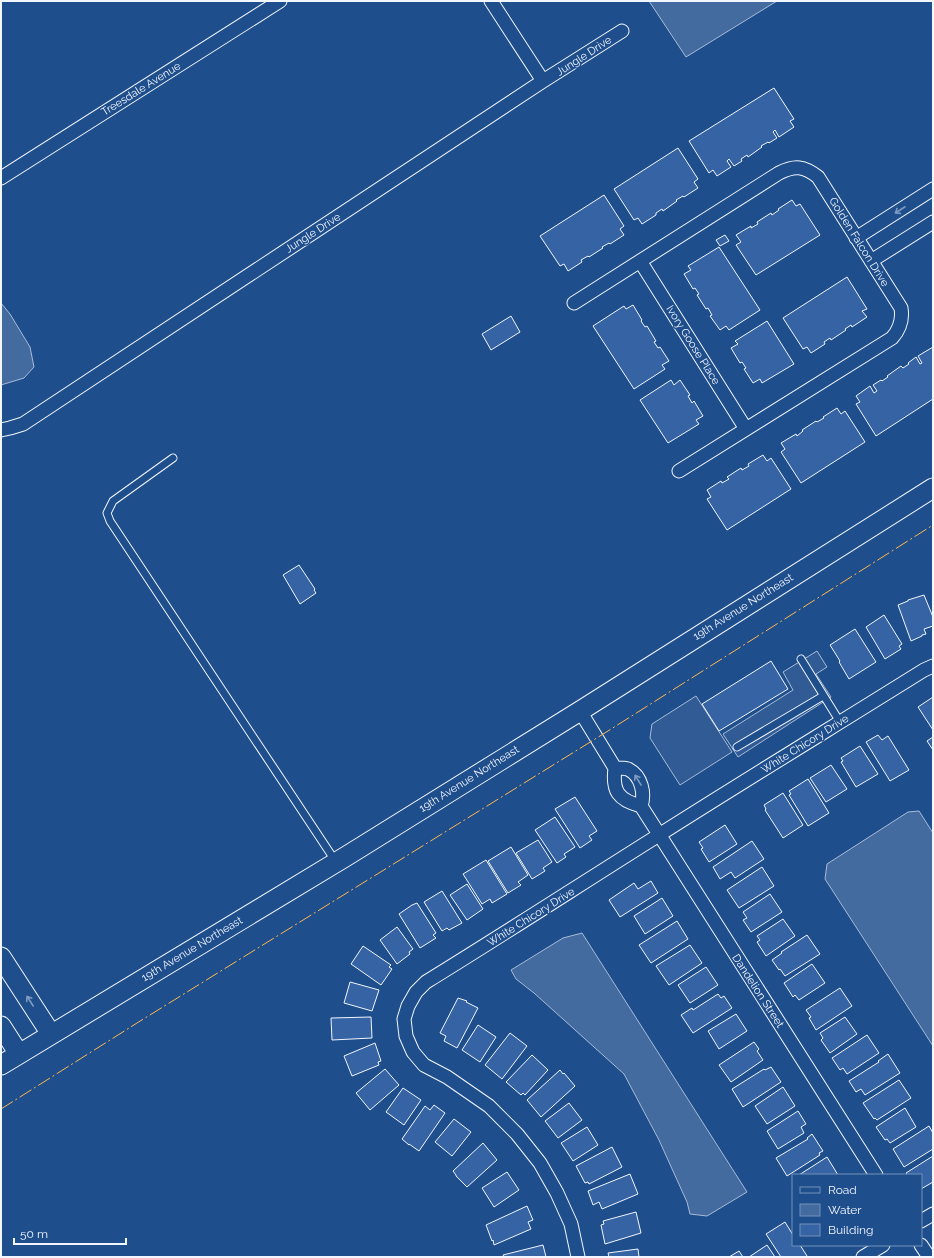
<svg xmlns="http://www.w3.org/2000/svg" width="934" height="1258" font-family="Raleway,sans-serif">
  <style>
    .built { fill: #305b95; stroke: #a8bbd7 }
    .water { fill: #446ba0; stroke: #a8bbd7 }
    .building { fill: #3563a3; stroke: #f2f6ff }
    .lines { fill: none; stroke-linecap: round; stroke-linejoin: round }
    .lane-casing { stroke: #f2f6ff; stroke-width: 9 }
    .street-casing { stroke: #f2f6ff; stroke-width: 15 }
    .secondary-casing { stroke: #f2f6ff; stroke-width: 21 }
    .lane { stroke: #1f4e8c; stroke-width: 7 }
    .street { stroke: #1f4e8c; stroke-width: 13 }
    .secondary { stroke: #1f4e8c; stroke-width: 19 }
    .power { stroke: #ffb74d; stroke-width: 1; stroke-dasharray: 14 3 2 3; stroke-linecap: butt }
    .oneway { stroke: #7e9ac0 }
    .labels { text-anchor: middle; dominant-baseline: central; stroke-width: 3; stroke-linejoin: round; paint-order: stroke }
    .street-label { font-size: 11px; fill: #f2f6ff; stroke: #1f4e8c }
  </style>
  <rect width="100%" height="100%" fill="#1f4e8c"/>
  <path class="built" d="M 817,651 L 827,667 L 816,674 L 831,697 L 738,757 L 723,734 L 793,690 L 783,672 Z
    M 696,696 L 732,752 L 680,785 L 650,738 L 652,724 Z"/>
  <path class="water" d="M 649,1 L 777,1 L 686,57 Z
    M 1,303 L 10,314 L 30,347 L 34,367 L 24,378 L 1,385 Z
    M 919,811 L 933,833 L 933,1046 L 825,879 L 827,864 L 908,812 Z
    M 582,933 L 747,1192 L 707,1216 L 690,1214 L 687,1202 L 659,1140 L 624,1074 L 534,993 L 516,979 L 511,970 L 563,938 Z"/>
  <path class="building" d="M 774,88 L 794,119 L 790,121 L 794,127 L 779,137 L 775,130 L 773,132 L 777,138 L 769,143 L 768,142 L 761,146 L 762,147 L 748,157 L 747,155 L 741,159 L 742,161 L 734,166 L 729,159 L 727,161 L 731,167 L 717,176 L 713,170 L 709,173 L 689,141 Z
    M 678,148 L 698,179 L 694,182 L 698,188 L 684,197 L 683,196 L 676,200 L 677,201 L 663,211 L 662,209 L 656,213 L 656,215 L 642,224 L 638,218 L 634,220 L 614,189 Z
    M 604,195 L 624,226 L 620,229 L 624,235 L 610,244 L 609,243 L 602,247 L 603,248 L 589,257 L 588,256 L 581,260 L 582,262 L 568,271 L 564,264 L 560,266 L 540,236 Z
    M 792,200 L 796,206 L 800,204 L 820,235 L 756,275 L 736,245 L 741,242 L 736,235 L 751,226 L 751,228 L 758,224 L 757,222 L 771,213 L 772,215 L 779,210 L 778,209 Z
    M 725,235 L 729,241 L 720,246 L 716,240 Z
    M 719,247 L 760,310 L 729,330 L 726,326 L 720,330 L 710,316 L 712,315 L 708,308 L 706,309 L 697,295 L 699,294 L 695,288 L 693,289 L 684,274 L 691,270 L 688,266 Z
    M 847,277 L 867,309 L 862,311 L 867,317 L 852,327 L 851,325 L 845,329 L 846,330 L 831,340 L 830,338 L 824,342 L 825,344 L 811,353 L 807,347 L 803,349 L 783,318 Z
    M 633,305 L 642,320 L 641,321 L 645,327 L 647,326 L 656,341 L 654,342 L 658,348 L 660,347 L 669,361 L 662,365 L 665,369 L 634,389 L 593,326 L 624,306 L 626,309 Z
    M 511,316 L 520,332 L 491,350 L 482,334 Z
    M 767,321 L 794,364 L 762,383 L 760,379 L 753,383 L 744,369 L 746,368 L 742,362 L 740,363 L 731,348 L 738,344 L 735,341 Z
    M 933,347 L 933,399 L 876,436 L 856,404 L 860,402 L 856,396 L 870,386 L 874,393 L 877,391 L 873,385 L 881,380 L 882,381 L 888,377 L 887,376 L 901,366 L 903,368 L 909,364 L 908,363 L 916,357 L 920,364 L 922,363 L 918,356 Z
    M 671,380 L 674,385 L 680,380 L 690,395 L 688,396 L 692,403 L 694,401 L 703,416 L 696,420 L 699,424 L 668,443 L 640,400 Z
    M 837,408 L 841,414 L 845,411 L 865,442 L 801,483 L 781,452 L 785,449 L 781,443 L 796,434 L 797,436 L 803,431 L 802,430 L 816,421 L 817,422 L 824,418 L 823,417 Z
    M 763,455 L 767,461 L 771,458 L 791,489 L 727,530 L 707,499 L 711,497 L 707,490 L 721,481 L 722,483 L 729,479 L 727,477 L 741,468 L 742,470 L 749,466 L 748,464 Z
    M 299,565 L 315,589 L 314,590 L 316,593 L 300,604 L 283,575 Z
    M 924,595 L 933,617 L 933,626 L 924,629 L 926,634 L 922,635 L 922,636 L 911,641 L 898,605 L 908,601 L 908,600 Z
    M 884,615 L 902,644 L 899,646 L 901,649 L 885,659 L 866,627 Z
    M 855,629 L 876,662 L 849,679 L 839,662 L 840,661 L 830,645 Z
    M 771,661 L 788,689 L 719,731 L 702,704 Z
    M 933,697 L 933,730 L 918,707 Z
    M 878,735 L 882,740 L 888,736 L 909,770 L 890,781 L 866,742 Z
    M 933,737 L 933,750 L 927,741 Z
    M 860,746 L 878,774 L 856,787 L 841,762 L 843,761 L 841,758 Z
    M 831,765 L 847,789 L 826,802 L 810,778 Z
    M 808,779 L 829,813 L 808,826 L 789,795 L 791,794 L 789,791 Z
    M 783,793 L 803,825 L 783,838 L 765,810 L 766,809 L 764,805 Z
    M 575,797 L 597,831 L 589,836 L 592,840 L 580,848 L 555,809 Z
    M 555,817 L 575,847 L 564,854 L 566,857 L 557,863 L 535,830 Z
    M 725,825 L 737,844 L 709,862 L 701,849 L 703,848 L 699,842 Z
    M 538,840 L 552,862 L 543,868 L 545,871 L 532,879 L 516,853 Z
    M 752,841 L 764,859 L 735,878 L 731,872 L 720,879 L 713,867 Z
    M 511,847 L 528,875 L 518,882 L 521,885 L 508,893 L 488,861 Z
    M 486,860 L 507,894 L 492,903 L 490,899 L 482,904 L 463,874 Z
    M 762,867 L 774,886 L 739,908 L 727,890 Z
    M 651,881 L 658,893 L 620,917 L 609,900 L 634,883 L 638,889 Z
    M 467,884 L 483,909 L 467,920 L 450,895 Z
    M 442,891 L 462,923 L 449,930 L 447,928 L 442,931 L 424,902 Z
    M 770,894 L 782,912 L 751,932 L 743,920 L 747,918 L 743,912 Z
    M 662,898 L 673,916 L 645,934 L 634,916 Z
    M 417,903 L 436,933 L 433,935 L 436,938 L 420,948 L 399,914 L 412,905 Z
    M 783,919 L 795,936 L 766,956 L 757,942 L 760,940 L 757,936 Z
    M 677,921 L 688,939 L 651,963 L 639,945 Z
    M 397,927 L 413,949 L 409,952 L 410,954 L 397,964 L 380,940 Z
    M 807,935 L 820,954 L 785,976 L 780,969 L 779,970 L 772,960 L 782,953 L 781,952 Z
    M 690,945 L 702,963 L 669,985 L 656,966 Z
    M 363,946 L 391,965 L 389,967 L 392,969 L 381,985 L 351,964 Z
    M 812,964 L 825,983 L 799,1000 L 795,995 L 793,997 L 784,983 Z
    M 706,967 L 718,985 L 690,1003 L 678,985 Z
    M 350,982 L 379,990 L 372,1011 L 344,1003 Z
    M 840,988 L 852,1006 L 816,1030 L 809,1018 L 811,1017 L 806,1010 Z
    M 718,994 L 721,998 L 724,996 L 732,1008 L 693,1033 L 681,1015 L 692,1008 L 693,1010 Z
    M 458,998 L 467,1001 L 466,1002 L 478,1008 L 457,1048 L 444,1041 L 446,1036 L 440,1033 Z
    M 736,1014 L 747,1031 L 719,1049 L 708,1031 Z
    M 371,1017 L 372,1038 L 332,1040 L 331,1018 Z
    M 845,1017 L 857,1034 L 830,1053 L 821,1040 L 823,1038 L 820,1033 Z
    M 478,1025 L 496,1037 L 480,1062 L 462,1050 Z
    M 510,1033 L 527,1046 L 502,1079 L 485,1065 Z
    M 867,1035 L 879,1053 L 847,1074 L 843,1068 L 840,1070 L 832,1058 Z
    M 754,1042 L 759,1049 L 757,1051 L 763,1060 L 731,1082 L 719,1065 Z
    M 375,1043 L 381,1061 L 378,1062 L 379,1065 L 352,1076 L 344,1056 Z
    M 888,1054 L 900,1073 L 865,1095 L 861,1089 L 856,1092 L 849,1081 L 879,1062 L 878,1061 Z
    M 532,1055 L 548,1070 L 525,1095 L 523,1093 L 521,1095 L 506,1082 Z
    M 771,1067 L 781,1082 L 743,1107 L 732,1089 L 764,1069 L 765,1070 Z
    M 385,1069 L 399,1085 L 370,1110 L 356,1093 Z
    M 560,1070 L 563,1074 L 564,1073 L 575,1086 L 541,1117 L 527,1100 Z
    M 899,1080 L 911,1098 L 877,1120 L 875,1118 L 874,1119 L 863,1103 Z
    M 783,1087 L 795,1106 L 767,1124 L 755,1106 Z
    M 403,1088 L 421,1100 L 404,1125 L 386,1112 Z
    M 569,1103 L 582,1120 L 558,1138 L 545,1121 Z
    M 434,1105 L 445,1113 L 419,1151 L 409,1144 L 409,1145 L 402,1139 L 425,1106 L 430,1110 Z
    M 905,1108 L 916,1127 L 890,1143 L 887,1139 L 885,1140 L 876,1127 Z
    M 798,1111 L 806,1124 L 801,1127 L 804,1133 L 778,1149 L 767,1131 Z
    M 454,1119 L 471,1132 L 452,1156 L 435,1142 Z
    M 929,1126 L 933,1133 L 933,1149 L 904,1167 L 893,1149 Z
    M 587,1127 L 598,1145 L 573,1161 L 561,1143 Z
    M 812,1134 L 823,1151 L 819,1153 L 820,1155 L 787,1176 L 776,1158 L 808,1139 L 807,1138 Z
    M 483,1143 L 497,1160 L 467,1187 L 456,1176 L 456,1175 L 453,1171 Z
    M 612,1147 L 622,1167 L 589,1184 L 588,1182 L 585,1183 L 576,1166 Z
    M 933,1156 L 933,1182 L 921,1189 L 921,1175 L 908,1175 L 906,1173 Z
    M 827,1157 L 838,1175 L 799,1175 Z
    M 507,1172 L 519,1190 L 494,1207 L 482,1188 Z
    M 630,1174 L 638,1194 L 602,1209 L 599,1202 L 593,1205 L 588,1191 Z
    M 527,1206 L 533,1220 L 528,1222 L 531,1229 L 494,1245 L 493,1240 L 492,1241 L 486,1225 Z
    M 636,1212 L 641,1233 L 605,1244 L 601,1225 L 604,1224 L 603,1221 Z
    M 785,1222 L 793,1235 L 793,1245 L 800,1245 L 807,1256 L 805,1257 L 781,1257 L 766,1234 Z
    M 543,1245 L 546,1257 L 504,1257 L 503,1255 Z
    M 767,1245 L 775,1257 L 749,1257 Z
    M 638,1249 L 639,1257 L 609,1257 L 608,1253 Z
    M 739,1251 L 743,1257 L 729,1257 Z"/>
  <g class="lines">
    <defs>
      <path id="lane" d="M 173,458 L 113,501 L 107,513 L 110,521 L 336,862
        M 801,659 L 840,722
        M 737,747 L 823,696"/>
      <path id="street" d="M 491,1 L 543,81
        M 1,178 L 280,1
        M 856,238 L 933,189
        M 640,261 L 746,429
        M 871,261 L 933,222
        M 574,303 L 779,173 C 795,165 804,166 818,177 L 901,308 C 903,320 900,329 892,338 L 679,471
        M 1,430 L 10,428 L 23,424 L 543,81 L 622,31
        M 580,711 L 615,768 C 612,791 618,800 641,806 L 876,1175
        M 615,768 C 619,768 625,768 628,769 C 642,776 645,794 641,806
        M 921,1221 L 933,1214
        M 921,1245 L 929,1257
        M 578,1257 L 571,1224 L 557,1193 L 540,1163 L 517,1134 L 489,1106 L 447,1077 L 424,1065 L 413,1052 L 406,1036 L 404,1019 L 408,1006 L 416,992 L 426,982 C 504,934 581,884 659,835 C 747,779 836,725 924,670 L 933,666
        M 863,1257 L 883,1245"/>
      <path id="secondary" d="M 1,957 L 51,1034
        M 1,1026 L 19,1054
        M 1,1065 L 345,857 L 580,711 L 933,488"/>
    </defs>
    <use href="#lane" class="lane-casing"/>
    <use href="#street" class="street-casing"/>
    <use href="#secondary" class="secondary-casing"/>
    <use href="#lane" class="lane"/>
    <use href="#street" class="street"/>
    <use href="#secondary" class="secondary"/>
    <path class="power" d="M 1,1109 L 137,1023 L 608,731 L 933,525"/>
  </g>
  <defs><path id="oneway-shaft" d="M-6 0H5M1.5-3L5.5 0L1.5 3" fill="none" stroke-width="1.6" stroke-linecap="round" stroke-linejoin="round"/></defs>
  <g class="oneway">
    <use href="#oneway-shaft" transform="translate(900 210) rotate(147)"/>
    <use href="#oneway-shaft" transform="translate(638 780) rotate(-121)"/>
    <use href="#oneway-shaft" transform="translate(30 1001) rotate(-123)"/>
  </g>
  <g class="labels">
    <g class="street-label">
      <text transform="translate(584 56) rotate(-33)">Jungle Drive</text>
      <text transform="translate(141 89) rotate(-32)">Treesdale Avenue</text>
      <text transform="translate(313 233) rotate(-33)">Jungle Drive</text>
      <text transform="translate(859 242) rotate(58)">Golden Falcon Drive</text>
      <text transform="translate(693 345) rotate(58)">Ivory Goose Place</text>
      <text transform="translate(743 607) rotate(-32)">19th Avenue Northeast</text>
      <text transform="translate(805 744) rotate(-32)">White Chicory Drive</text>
      <text transform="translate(469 779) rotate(-32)">19th Avenue Northeast</text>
      <text transform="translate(531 917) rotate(-32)">White Chicory Drive</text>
      <text transform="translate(192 949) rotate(-31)">19th Avenue Northeast</text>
      <text transform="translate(758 991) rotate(57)">Dandelion Street</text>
    </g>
  </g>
  <rect width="934" height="1258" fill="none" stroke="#f2f6ff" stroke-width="4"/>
  <rect x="792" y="1174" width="130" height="72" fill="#1f4e8c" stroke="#7391ba"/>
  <rect x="800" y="1187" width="20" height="6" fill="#1f4e8c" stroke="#7391ba"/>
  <text x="828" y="1194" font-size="12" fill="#f2f6ff">Road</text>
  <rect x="800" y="1204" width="20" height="12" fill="#446ba0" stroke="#7391ba"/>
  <text x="828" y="1214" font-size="12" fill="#f2f6ff">Water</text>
  <rect x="800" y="1224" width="20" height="12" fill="#3563a3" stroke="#7391ba"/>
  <text x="828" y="1234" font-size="12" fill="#f2f6ff">Building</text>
  <path d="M14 1238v6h112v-6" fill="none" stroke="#f2f6ff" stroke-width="2"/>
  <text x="20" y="1238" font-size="12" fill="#f2f6ff" stroke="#1f4e8c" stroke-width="3" paint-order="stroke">50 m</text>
</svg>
